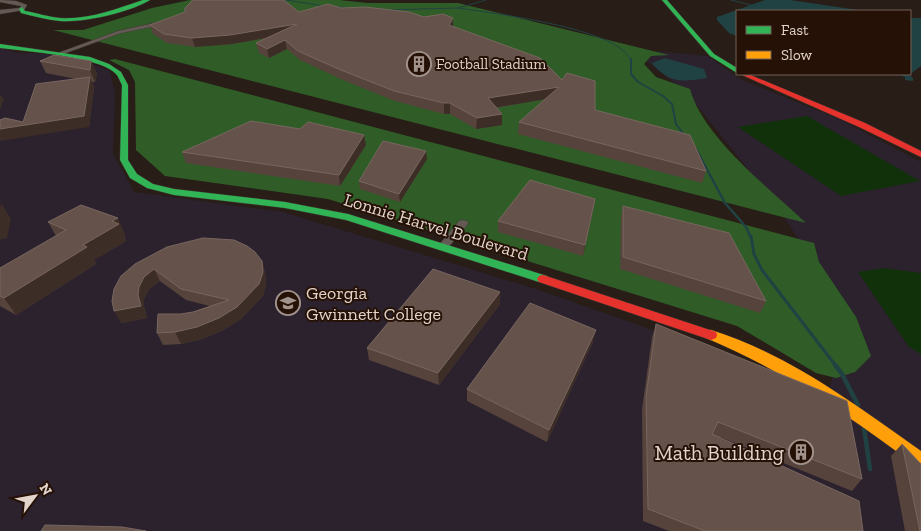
<svg xmlns="http://www.w3.org/2000/svg" width="921" height="531" font-family="'Zilla Slab',serif">
  <style>
    .education { fill: #2c222e }
    .green { fill: #11310a }
    .forest { fill: #305d27 }
    .water { fill: #214243 }
    .lines { fill: none; stroke-linecap: round; stroke-linejoin: round }
    .stream-far4 { stroke: #214243; stroke-width: 1 }
    .stream-far3 { stroke: #214243; stroke-width: 2 }
    .stream-far2 { stroke: #214243; stroke-width: 2.5 }
    .stream-far1 { stroke: #214243; stroke-width: 3 }
    .stream { stroke: #214243; stroke-width: 4.5 }
    .street-casing { stroke: #433934; stroke-width: 1 }
    .fast-casing { stroke: #433934; stroke-width: 1 }
    .slow-casing { stroke: #433934; stroke-width: 1 }
    .jam-casing { stroke: #433934; stroke-width: 1 }
    .street { fill: #645a55; fill-rule: evenodd }
    .fast { fill: #30b455; fill-rule: evenodd }
    .slow { fill: #ff9f0a; fill-rule: evenodd }
    .jam { fill: #e5322d; fill-rule: evenodd }
    .wall { fill: #56433c }
    .shaded-wall { fill: #3d2d27 }
    .building { fill: #65524b; stroke: #78665f }
    .labels { text-anchor: middle; dominant-baseline: central; stroke-width: 4; stroke-linejoin: round; paint-order: stroke }
    .far-poi-label { font-size: 15px; fill: #e2d3cb; stroke: #251106; text-anchor: start }
    .street-label { font-size: 18px; fill: #e2d3cb; stroke: #251106 }
    .poi-label { font-size: 18px; fill: #e2d3cb; stroke: #251106; text-anchor: start }
    .near-poi-label { font-size: 21px; fill: #e2d3cb; stroke: #251106; text-anchor: end }
  </style>
  <rect width="100%" height="100%" fill="#281d17"/>
  <path class="education" d="M 0,48 L 17,53 L 69,54 L 110,71 L 115,94 L 113,154 L 134,192 L 283,212 L 536,289 L 735,359 L 827,396 L 851,317 L 771,198 L 687,93 L 631,49 L 708,56 L 740,79 L 841,120 L 921,162 L 921,531 L 0,531 Z"/>
  <path class="green" d="M 807,116 L 920,181 L 841,196 L 738,127 Z
    M 884,268 L 921,273 L 921,354 L 909,347 L 858,272 Z"/>
  <path class="forest" d="M 190,0 L 339,0 L 368,3 L 458,3 L 669,55 L 651,56 L 644,64 L 656,77 L 690,89 C 703,137 769,188 806,223 L 53,30 L 83,30 L 152,8 Z
    M 115,59 L 814,243 L 819,262 L 856,317 L 871,356 L 855,372 L 836,378 L 816,373 L 737,326 L 328,199 L 165,176 L 136,150 L 135,82 L 129,70 L 109,60 Z"/>
  <path class="water" d="M 765,0 L 790,0 L 865,11 L 737,11 L 737,36 L 729,33 L 717,20 L 717,17 Z
    M 910,18 L 921,18 L 921,66 L 909,75 L 913,78 L 913,81 L 905,80 L 905,77 L 898,74 L 910,74 Z
    M 665,58 L 704,69 L 707,78 C 683,82 669,84 652,63 Z"/>
  <g class="lines">
    <path class="stream-far4" d="M 286,0 L 324,6
      M 731,0 L 755,6
      M 336,7 L 349,8
      M 458,8 C 490,13 621,28 631,61
      M 385,10 L 458,8 L 486,0"/>
    <path class="stream-far3" d="M 631,59 L 631,74 L 638,82 L 663,96 L 672,104 L 676,124 L 685,136"/>
    <path class="stream-far2" d="M 696,149 L 725,203 L 746,227 L 751,238"/>
    <path class="stream-far1" d="M 751,236 L 754,254 L 762,270 L 836,366"/>
    <path class="stream" d="M 835,365 L 842,374 L 858,405
      M 864,428 L 870,469"/>
    <defs>
      <path id="street" d="M 0,0 L 16,1 L 27,5 L 24,10 L 0,14 L 0,10 L 20,8 L 21,6 L 0,2 Z
        M 164,21 L 166,24 L 121,33 L 63,54 L 58,53 L 118,31 Z
        M 463,220 L 467,221 L 468,223 L 467,225 L 447,249 L 439,249 L 438,247 L 439,245 L 459,221 Z"/>
      <path id="fast" d="M 143,0 L 150,0 C 131,12 83,23 60,21 C 47,20 34,16 21,13 L 19,9 L 22,7 L 25,11 C 37,13 48,17 60,18 C 88,20 116,9 143,0 Z
        M 662,0 L 667,0 L 714,54 L 737,68 L 737,73 L 710,56 Z
        M 0,44 L 90,57 L 109,64 L 121,72 L 128,85 L 128,160 L 137,174 L 153,184 L 174,189 L 285,202 L 348,214 L 547,276 L 549,279 L 547,282 L 539,282 L 346,220 L 285,208 L 174,195 L 147,188 L 130,178 L 120,160 L 122,85 C 120,82 119,77 116,74 C 102,57 25,51 0,48 Z"/>
      <path id="slow" d="M 711,330 C 788,354 856,405 921,451 L 921,467 L 915,465 C 849,416 783,370 706,338 L 705,335 L 706,332 Z"/>
      <path id="jam" d="M 740,74 L 748,74 L 865,123 L 921,151 L 921,157 L 859,127 Z
        M 543,275 L 716,332 L 717,335 L 716,338 L 711,340 L 539,282 L 537,279 L 539,276 Z"/>
    </defs>
    <use href="#street" class="street-casing"/>
    <use href="#fast" class="fast-casing"/>
    <use href="#slow" class="slow-casing"/>
    <use href="#jam" class="jam-casing"/>
    <use href="#street" class="street"/>
    <use href="#fast" class="fast"/>
    <use href="#slow" class="slow"/>
    <use href="#jam" class="jam"/>
  </g>
  <path class="wall" d="M 341,8 L 453,27 L 562,80 L 595,110 L 706,171 L 702,183 L 518,134 L 519,122 L 545,99 L 496,108 L 502,125 L 476,129 L 450,114 L 444,114 L 395,101 L 343,80 L 300,60 L 287,49 L 269,58 L 259,53 L 256,43 L 268,38 L 232,44 L 195,47 L 167,43 L 153,34 L 150,25 Z
    M 40,61 L 91,61 L 97,74 L 95,82 L 92,82 L 94,87 L 89,127 L 76,79 L 46,73 Z
    M 300,129 L 364,135 L 366,145 L 340,186 L 186,163 L 182,152 Z
    M 427,159 L 400,202 L 360,189 L 359,181 Z
    M 623,206 L 766,301 L 760,313 L 620,269 L 621,217 Z
    M 593,210 L 583,256 L 498,232 L 498,221 Z
    M 48,222 L 125,234 L 124,235 L 126,241 L 94,260 L 96,264 L 16,315 L 0,306 L 0,268 L 56,236 Z
    M 262,261 L 265,273 L 266,284 L 263,296 L 241,319 L 223,330 L 202,339 L 181,344 L 163,345 L 157,333 L 181,314 L 193,312 L 210,306 L 186,300 L 160,281 L 149,289 L 144,299 L 144,306 L 147,318 L 121,323 L 135,264 Z
    M 500,292 L 500,304 L 439,385 L 369,360 L 367,348 Z
    M 656,324 L 862,479 L 852,491 L 720,437 L 863,531 L 669,531 L 643,521 L 642,409 L 652,337 Z
    M 593,342 L 547,442 L 467,401 L 467,389 Z
    M 902,444 L 921,531 L 905,531 L 891,456 Z"/>
  <path class="shaded-wall" d="M 453,18 L 453,27 L 449,25 Z
    M 297,24 L 299,32 L 232,44 L 195,47 L 192,38 Z
    M 285,40 L 287,49 L 269,58 L 267,49 Z
    M 91,61 L 97,74 L 95,82 L 90,70 Z
    M 90,77 L 94,87 L 89,127 L 0,141 L 0,129 L 84,116 Z
    M 559,87 L 558,97 L 487,109 L 488,98 Z
    M 0,94 L 4,100 L 0,109 Z
    M 444,103 L 450,103 L 450,114 L 444,114 Z
    M 502,114 L 502,125 L 476,129 L 477,118 Z
    M 364,135 L 366,145 L 340,186 L 339,175 Z
    M 426,151 L 427,159 L 400,202 L 399,194 Z
    M 595,199 L 593,210 L 583,256 L 585,245 Z
    M 1,203 L 11,219 L 7,238 L 0,240 L 0,209 Z
    M 118,218 L 125,234 L 124,235 L 126,241 L 94,260 L 96,264 L 16,315 L 4,298 L 83,245 L 112,221 Z
    M 262,261 L 265,273 L 266,284 L 263,296 L 241,319 L 223,330 L 202,339 L 181,344 L 175,332 L 219,318 Z
    M 154,269 L 160,281 L 149,289 L 144,299 L 144,306 L 147,318 L 121,323 L 114,311 L 138,295 L 139,287 L 144,277 Z
    M 500,292 L 500,304 L 439,385 L 438,373 Z
    M 596,330 L 593,342 L 547,442 L 549,430 Z"/>
  <path class="building" d="M 193,0 L 283,0 L 285,1 L 299,12 L 328,4 L 341,8 L 365,7 L 409,12 L 424,17 L 443,14 L 453,18 L 449,25 L 540,58 L 562,80 L 567,73 L 595,81 L 595,110 L 690,135 L 706,171 L 519,122 L 559,87 L 488,98 L 502,114 L 477,118 L 450,103 L 444,103 L 394,91 L 341,70 L 298,51 L 285,40 L 267,49 L 256,43 L 297,24 L 230,35 L 192,38 L 164,34 L 150,25 L 185,12 L 185,8 Z
    M 54,55 L 91,61 L 90,70 L 40,61 Z
    M 90,77 L 84,116 L 0,129 L 0,120 L 5,118 L 23,122 L 36,84 Z
    M 251,121 L 300,129 L 308,122 L 364,135 L 339,175 L 182,152 Z
    M 383,141 L 426,151 L 399,194 L 359,181 Z
    M 530,180 L 595,199 L 585,245 L 498,221 Z
    M 81,205 L 118,218 L 112,221 L 119,224 L 83,245 L 87,247 L 4,298 L 0,296 L 0,268 L 66,230 L 48,222 Z
    M 623,206 L 729,233 L 766,301 L 623,257 Z
    M 203,238 L 234,240 L 247,246 L 255,252 L 262,261 L 263,272 L 259,284 L 237,307 L 219,318 L 197,327 L 175,332 L 157,333 L 158,314 L 181,314 L 193,312 L 229,300 L 181,289 L 154,269 L 144,277 L 139,287 L 138,295 L 141,306 L 114,311 L 112,301 L 114,289 L 121,276 L 135,264 L 167,247 Z
    M 433,269 L 500,292 L 438,373 L 367,348 Z
    M 530,303 L 596,330 L 549,430 L 467,389 Z
    M 656,324 L 847,401 L 862,479 L 718,422 L 712,434 L 859,501 L 863,531 L 705,531 L 648,509 L 646,397 Z
    M 902,444 L 921,464 L 921,531 L 920,531 Z
    M 45,525 L 122,527 L 146,531 L 41,531 Z"/>
  <defs>
    <symbol id="building-ring" viewBox="-11 -11 22 22"><circle r="9.5" fill="#251106" stroke="#a1938c" stroke-width="1.5"/><path d="M-4-6H4V6H1V3H-1V6H-4ZM-2.5-4.3h1.7v1.8h-1.7ZM.8-4.3h1.7v1.8H.8ZM-2.5-1h1.7V.8h-1.7ZM.8-1h1.7V.8H.8Z" fill="#a1938c"/></symbol>
    <symbol id="university-ring" viewBox="-11 -11 22 22"><circle r="9.5" fill="#251106" stroke="#a1938c" stroke-width="1.5"/><path d="M0-5L7-2L0 1L-7-2ZM-4 1L0 2.5L4 1V4Q0 6-4 4Z" fill="#a1938c"/></symbol>
  </defs>
  <g fill-rule="evenodd">
    <use href="#building-ring" x="405" y="50" width="28" height="28"/>
    <use href="#university-ring" x="274" y="289" width="28" height="28"/>
    <use href="#building-ring" x="787" y="438" width="28" height="28"/>
  </g>
  <g class="labels">
    <g class="far-poi-label">
      <text x="436" y="64">Football Stadium</text>
    </g>
    <g class="street-label">
      <text transform="translate(436 227) rotate(17)">Lonnie Harvel Boulevard</text>
    </g>
    <g class="poi-label">
      <text x="306" y="293">Georgia<tspan x="306" dy="21">Gwinnett College</tspan></text>
    </g>
    <g class="near-poi-label">
      <text x="784" y="452">Math Building</text>
    </g>
  </g>
  <rect x="736" y="10" width="175" height="65" fill="#251106" stroke="#715f55"/>
  <rect x="746" y="26" width="25" height="8" fill="#30b455" stroke="#715f55"/>
  <text x="781" y="35" font-size="15" fill="#e2d3cb">Fast</text>
  <rect x="746" y="51" width="25" height="8" fill="#ff9f0a" stroke="#715f55"/>
  <text x="781" y="60" font-size="15" fill="#e2d3cb">Slow</text>
  <g transform="translate(35 496) rotate(58)" stroke="#251106" stroke-width="4" paint-order="stroke">
  <path d="M0-4L9 19L0 12L-9 19Z" fill="#e2d3cb"/>
  <text y="-8" font-size="14" font-weight="bold" text-anchor="middle" fill="#e2d3cb">N</text>
  </g>
</svg>
